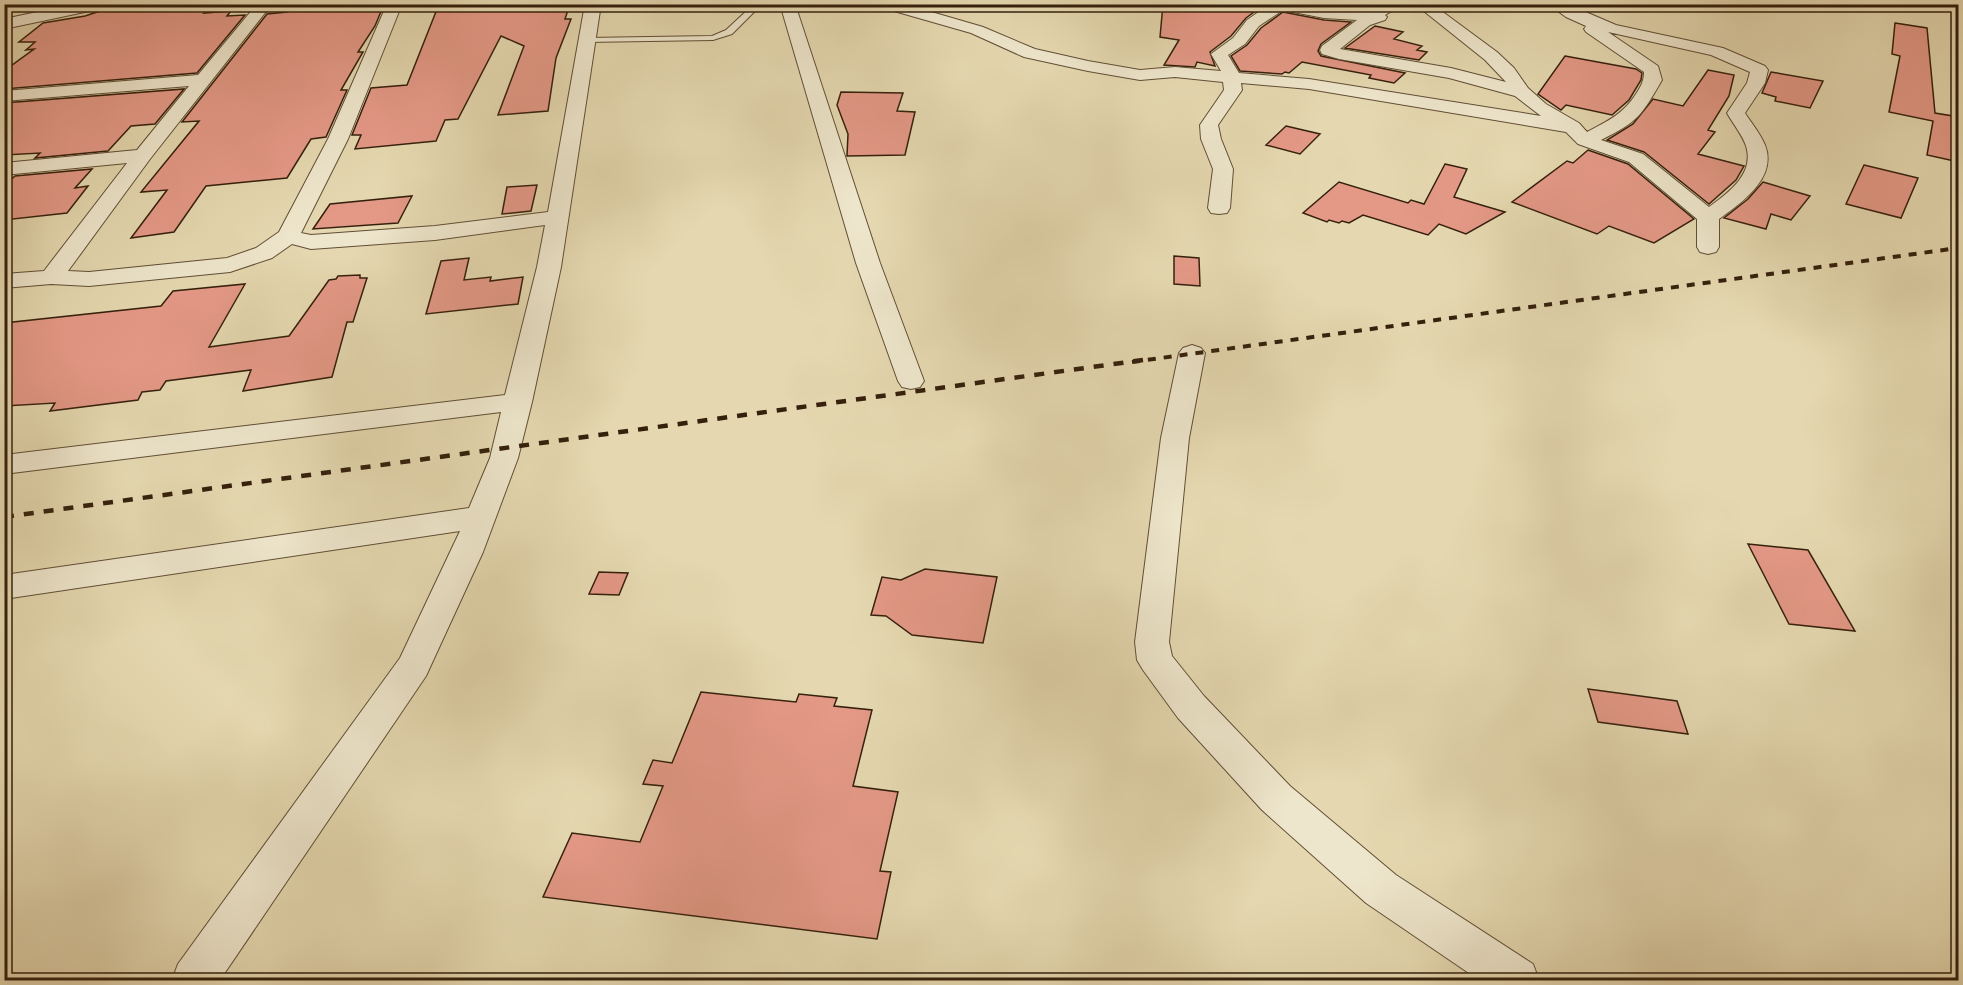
<svg xmlns="http://www.w3.org/2000/svg" width="1963" height="985" font-family="'Libre Bodoni',serif">
  <style>
    .building { fill: #e49987; stroke: #35200c; stroke-width: 1.5 }
    .lines { fill: none; stroke-linecap: round; stroke-linejoin: round }
    .lane-casing { stroke: #614e35; stroke-width: 2 }
    .street-casing { stroke: #614e35; stroke-width: 2 }
    .lane { fill: #eee6cc; fill-rule: evenodd }
    .street { fill: #eee6cc; fill-rule: evenodd }
    .rail-far1 { stroke: #35200c; stroke-width: 4; stroke-dasharray: 8 8; stroke-linecap: butt }
    .rail { stroke: #35200c; stroke-width: 4.5; stroke-dasharray: 10 10; stroke-linecap: butt }
  </style>
  <rect width="100%" height="100%" fill="#e5d8b0"/>
  <filter id="stains"><feTurbulence type="fractalNoise" baseFrequency=".00333" numOctaves="4"/><feColorMatrix values="0 0 0 0 .2 0 0 0 0 .09 0 0 0 0 .02 0 0 0 .5 -.17"/></filter>
  <radialGradient id="worn" r=".72"><stop offset=".6" stop-color="#630" stop-opacity="0"/><stop offset="1" stop-color="#630" stop-opacity=".3"/></radialGradient>
  <path class="building" d="M 108,4 L 213,4 L 204,13 L 231,11 L 227,16 L 245,15 L 197,73 L 4,89 L 4,71 L 34,49 L 26,50 L 35,42 L 19,42 L 43,23 L 85,16 L 100,11 Z
    M 293,4 L 384,4 L 375,26 L 358,52 L 363,52 L 341,90 L 347,90 L 326,137 L 311,139 L 287,178 L 206,186 L 174,232 L 131,238 L 167,190 L 141,192 L 199,121 L 182,122 L 267,14 L 287,12 Z
    M 439,4 L 570,4 L 565,19 L 571,19 L 556,58 L 548,111 L 498,115 L 524,46 L 501,36 L 458,119 L 445,120 L 436,141 L 355,149 L 361,135 L 352,135 L 371,88 L 407,85 Z
    M 1163,4 L 1265,4 L 1246,18 L 1231,36 L 1210,52 L 1215,66 L 1197,62 L 1195,67 L 1164,65 L 1179,40 L 1160,37 Z
    M 1283,12 L 1324,20 L 1351,22 L 1321,44 L 1318,51 L 1321,56 L 1405,73 L 1394,83 L 1369,78 L 1371,75 L 1302,62 L 1289,73 L 1285,72 L 1282,74 L 1240,71 L 1231,56 L 1247,45 L 1261,28 Z
    M 1895,23 L 1927,28 L 1935,113 L 1959,117 L 1959,162 L 1927,155 L 1933,121 L 1889,112 L 1900,56 L 1892,54 Z
    M 1375,26 L 1403,32 L 1394,39 L 1422,46 L 1417,50 L 1427,52 L 1419,60 L 1345,48 Z
    M 1565,56 L 1636,69 L 1642,73 L 1641,80 L 1629,100 L 1612,115 L 1566,105 L 1561,110 L 1538,94 Z
    M 1708,70 L 1734,75 L 1729,96 L 1708,130 L 1715,132 L 1698,154 L 1744,166 L 1736,180 L 1709,204 L 1644,152 L 1607,140 L 1633,124 L 1653,99 L 1683,106 Z
    M 1771,72 L 1823,81 L 1810,108 L 1775,101 L 1776,97 L 1762,93 Z
    M 184,89 L 155,124 L 131,126 L 108,151 L 35,158 L 40,153 L 4,155 L 4,103 Z
    M 841,92 L 903,93 L 897,111 L 915,112 L 905,155 L 847,156 L 848,134 L 837,105 Z
    M 1286,126 L 1320,134 L 1300,154 L 1266,145 Z
    M 1588,150 L 1628,164 L 1694,219 L 1654,243 L 1609,226 L 1597,234 L 1512,202 L 1567,161 L 1573,163 Z
    M 1445,164 L 1467,169 L 1454,197 L 1505,212 L 1466,234 L 1439,224 L 1428,235 L 1363,215 L 1349,223 L 1342,221 L 1339,223 L 1329,220 L 1327,222 L 1303,213 L 1339,182 L 1408,203 L 1411,200 L 1424,204 Z
    M 1864,165 L 1918,178 L 1901,218 L 1846,204 Z
    M 92,169 L 75,188 L 88,186 L 67,213 L 4,220 L 4,186 L 15,176 Z
    M 1763,182 L 1810,196 L 1791,220 L 1771,214 L 1766,229 L 1724,218 L 1748,199 Z
    M 537,185 L 531,211 L 502,214 L 507,187 Z
    M 412,196 L 398,223 L 313,229 L 330,204 Z
    M 1174,256 L 1199,258 L 1200,286 L 1174,284 Z
    M 469,258 L 464,280 L 491,277 L 490,281 L 523,277 L 518,304 L 426,314 L 441,261 Z
    M 360,275 L 360,278 L 367,278 L 353,322 L 347,322 L 332,377 L 243,391 L 251,370 L 166,381 L 160,390 L 142,392 L 138,400 L 50,411 L 55,403 L 4,406 L 4,323 L 161,306 L 173,291 L 245,284 L 209,347 L 289,336 L 329,280 L 336,279 L 338,276 Z
    M 1748,544 L 1808,550 L 1855,631 L 1789,624 Z
    M 925,569 L 997,577 L 983,643 L 912,635 L 886,616 L 871,615 L 882,577 L 901,580 Z
    M 599,572 L 628,573 L 619,595 L 589,594 Z
    M 1588,689 L 1677,701 L 1688,734 L 1598,722 Z
    M 701,692 L 796,702 L 799,694 L 837,698 L 834,706 L 872,710 L 853,786 L 898,792 L 880,871 L 891,872 L 877,939 L 543,897 L 572,833 L 640,842 L 663,786 L 643,784 L 653,760 L 672,763 Z"/>
  <g class="lines">
    <defs>
      <path id="lane" d="M 754,4 L 762,4 L 732,34 L 713,40 L 586,42 L 582,40 L 586,38 L 712,36 L 726,30 Z"/>
      <path id="street" d="M 75,4 L 106,4 L 99,9 L 4,29 L 4,19 Z
        M 257,4 L 272,4 L 150,159 L 68,271 L 89,272 L 227,258 L 256,248 L 279,232 L 328,139 L 387,4 L 402,4 L 348,139 L 301,233 L 311,235 L 435,226 L 548,212 L 585,4 L 601,4 L 561,267 L 532,402 L 518,458 L 483,552 L 426,676 L 220,980 L 172,980 L 178,964 L 400,658 L 460,531 L 4,599 L 4,575 L 469,508 L 490,458 L 501,412 L 4,474 L 4,455 L 505,395 L 537,267 L 545,225 L 435,240 L 311,249 L 292,244 L 272,258 L 230,272 L 89,286 L 51,284 L 4,288 L 4,274 L 44,271 L 127,163 L 4,175 L 4,163 L 137,150 L 189,86 L 4,101 L 4,91 L 198,75 Z
        M 780,4 L 795,4 L 880,263 L 924,381 L 920,387 L 911,389 L 902,387 L 898,381 L 856,263 Z
        M 878,4 L 904,4 L 983,27 L 1035,49 L 1088,61 L 1140,70 L 1175,67 L 1221,71 L 1211,54 L 1233,38 L 1247,20 L 1270,4 L 1300,4 L 1355,11 L 1384,4 L 1404,4 L 1385,15 L 1387,17 L 1385,20 L 1370,25 L 1340,49 L 1451,68 L 1506,82 L 1485,60 L 1415,4 L 1432,4 L 1497,52 L 1514,68 L 1528,88 L 1546,104 L 1579,123 L 1587,132 C 1608,121 1623,114 1636,94 C 1641,86 1644,81 1644,72 L 1586,32 L 1584,29 L 1586,26 L 1566,17 L 1548,4 L 1567,4 L 1616,25 L 1723,48 L 1765,66 L 1768,70 L 1765,83 L 1745,113 C 1752,124 1760,133 1765,145 C 1778,178 1741,203 1719,219 L 1719,247 L 1716,252 L 1708,254 L 1700,252 L 1697,247 L 1697,219 L 1629,162 L 1578,144 L 1566,132 L 1309,89 L 1241,83 L 1242,90 L 1218,125 L 1221,139 L 1233,169 L 1230,208 L 1227,213 L 1219,214 L 1211,213 L 1208,208 L 1213,169 L 1201,139 L 1200,125 L 1224,90 L 1223,82 L 1175,77 L 1140,80 L 1088,71 L 1024,57 L 971,33 L 880,7 ZM 1283,10 L 1324,18 L 1357,20 L 1322,46 L 1320,50 L 1322,54 L 1339,59 L 1449,78 L 1515,96 L 1541,116 L 1309,79 L 1239,73 L 1228,55 L 1245,44 L 1259,26 ZM 1608,32 L 1711,55 L 1750,72 L 1747,83 L 1727,113 C 1733,124 1742,134 1746,146 C 1755,174 1728,193 1709,207 L 1643,154 L 1601,140 C 1639,121 1641,116 1662,80 L 1658,66 Z
        M 1192,345 L 1201,348 L 1205,353 L 1189,438 L 1169,642 L 1172,656 L 1204,696 L 1290,786 L 1396,875 L 1533,964 L 1539,980 L 1479,980 L 1366,903 L 1262,810 L 1178,718 L 1143,670 L 1137,660 L 1135,642 L 1161,438 L 1179,353 L 1183,348 Z"/>
    </defs>
    <use href="#lane" class="lane-casing"/>
    <use href="#street" class="street-casing"/>
    <use href="#lane" class="lane"/>
    <use href="#street" class="street"/>
    <path class="rail-far1" d="M 1132,362 L 1958,248"/>
    <path class="rail" d="M 4,517 L 1143,360"/>
  </g>
  <rect width="1963" height="985" fill="none" stroke="#e5d8b0" stroke-width="24"/>
  <rect x="6" y="6" width="1951" height="973" fill="none" stroke="#35200c" stroke-width="3"/>
  <rect x="12" y="12" width="1939" height="961" fill="none" stroke="#35200c" stroke-width="1.5"/>
  <rect width="100%" height="100%" filter="url(#stains)"/>
  <rect width="100%" height="100%" fill="url(#worn)"/>
</svg>
